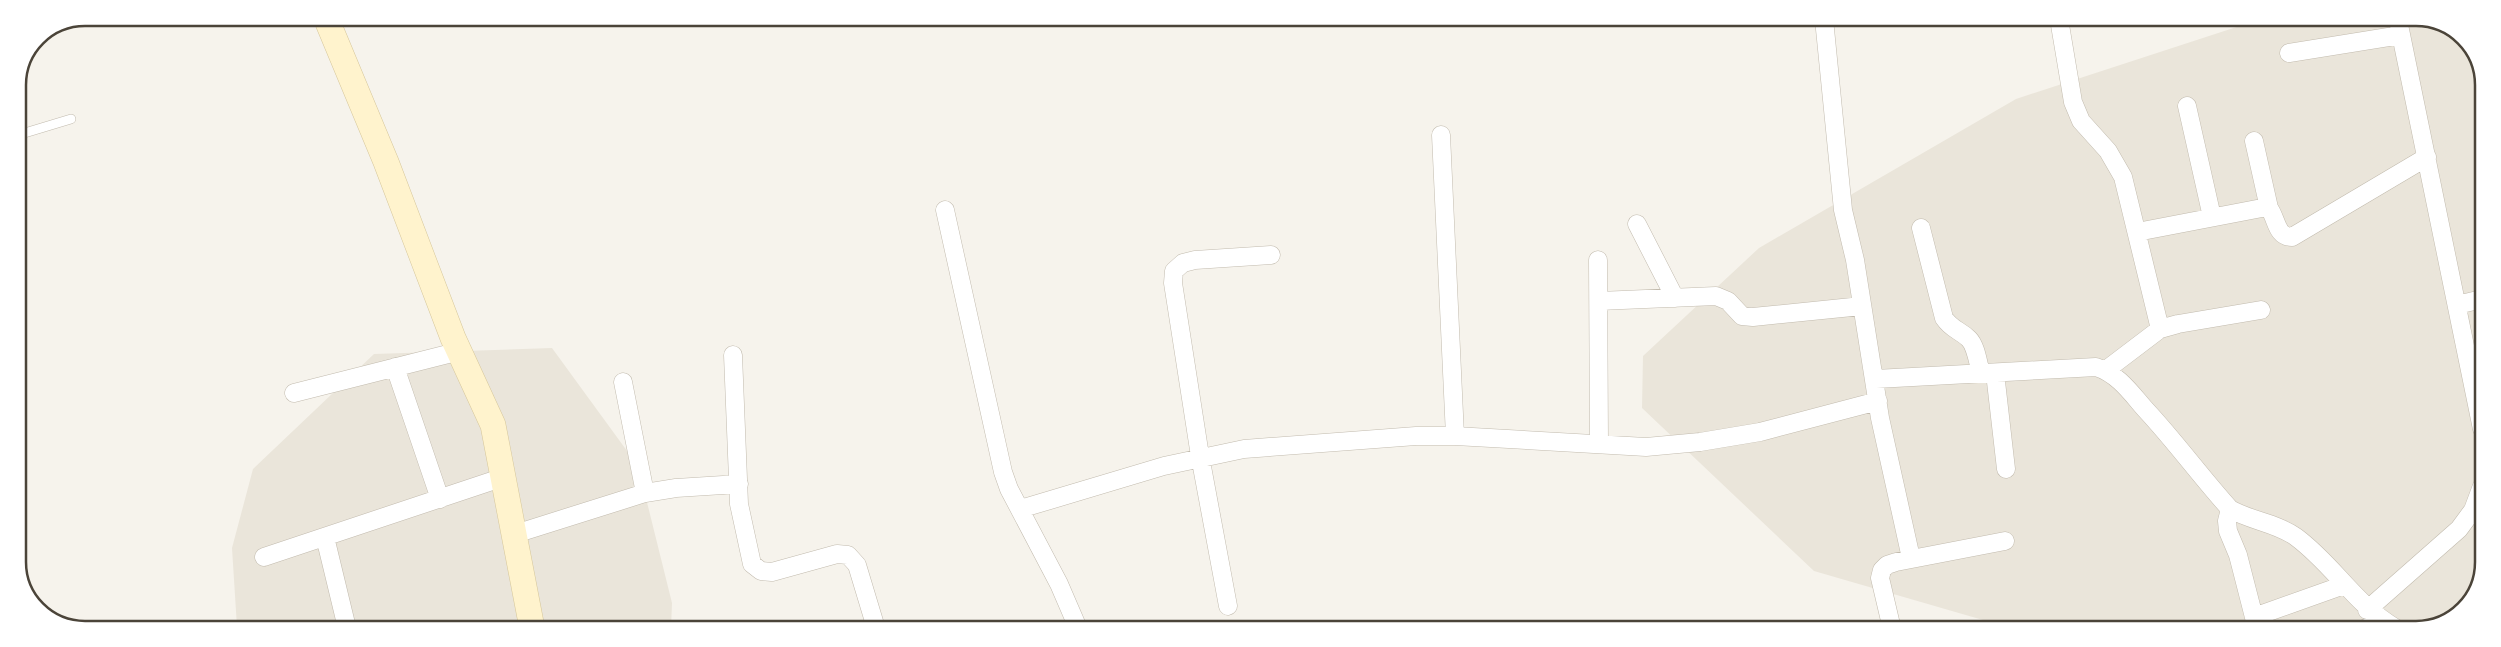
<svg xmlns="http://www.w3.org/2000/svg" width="2501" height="647" font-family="Overpass,sans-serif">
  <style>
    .residential { fill: #eae5da }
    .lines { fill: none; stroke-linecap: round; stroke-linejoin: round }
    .lane-casing { stroke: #c2bbae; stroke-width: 10 }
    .street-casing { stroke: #c2bbae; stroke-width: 19 }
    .secondary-casing { stroke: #d6c79b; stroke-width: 26 }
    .lane { stroke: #fff; stroke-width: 9 }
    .street { stroke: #fff; stroke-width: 18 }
    .secondary { stroke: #fff3cd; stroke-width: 25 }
    .rim { fill: none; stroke: #4b4439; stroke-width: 2.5 }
  </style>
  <rect width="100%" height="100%" fill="#f6f3ec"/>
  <path class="residential" d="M 2258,20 L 2433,20 L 2467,41 L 2483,81 L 2481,579 L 2457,615 L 2416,629 L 2014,629 L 1814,571 L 1642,408 L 1643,356 L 1759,248 L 2016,99 Z
    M 552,348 L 638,466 L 672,603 L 671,628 L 237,627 L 232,548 L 253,469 L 374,354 Z"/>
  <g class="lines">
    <defs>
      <path id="lane" d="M 18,135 L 71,119"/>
      <path id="street" d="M 1824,19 L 1843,210 L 1855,260 L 1880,418 L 1911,558
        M 2059,19 L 2073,102 L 2081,121 L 2108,151 L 2123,177 L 2160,329
        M 2398,20 L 2482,429
        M 2289,53 L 2401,35
        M 2187,106 L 2212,217
        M 1441,135 L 1455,436
        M 2254,141 L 2269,208
        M 945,210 L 1003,472 L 1009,489 L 1059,584 L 1078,628
        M 1637,224 L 1675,298
        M 1921,228 L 1944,318 C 1952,330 1960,330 1969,339 C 1976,346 1978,363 1981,373
        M 2137,232 L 2262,208 L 2269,208 C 2277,219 2276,237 2292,237 L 2427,157
        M 1598,260 L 1599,444
        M 1599,301 L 1716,296 L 1728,301 L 1742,316 L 1753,317 L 1862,306
        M 2457,305 L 2482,299
        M 733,355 L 739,504 L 752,564 L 761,571 L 772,572 L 837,554 L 848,555 L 857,565 L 876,628
        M 395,367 L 440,499
        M 2106,370 L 2160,329 L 2178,324 L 2261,310
        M 1995,373 L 2006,469
        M 1876,379 L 2096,367 C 2118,374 2131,393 2145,409 C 2175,441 2201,477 2230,509 C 2251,521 2277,523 2296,537 C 2335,566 2354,604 2397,629
        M 623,382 L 645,493
        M 294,393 L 460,351
        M 1020,509 L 1164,466 L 1244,449 L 1416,436 L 1455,436 L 1646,447 L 1700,442 L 1760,432 L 1878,401
        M 2230,509 L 2227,521 L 2228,531 L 2238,555 L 2257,629
        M 515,534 L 645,493 L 676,488 L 739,484
        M 325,537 L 347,628
        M 264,557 L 504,477
        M 1228,606 L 1200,456 L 1173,283 L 1174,271 L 1183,263 L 1195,260 L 1271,255
        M 2367,610 L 2459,529 L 2473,510 L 2482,486
        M 2254,617 L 2344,585
        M 1892,629 L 1880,578 L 1882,570 L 1887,565 L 1896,562 L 2005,541
        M 2364,629 L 2383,621"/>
      <path id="secondary" d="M 326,18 L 386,162 L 453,338 L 493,425 L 532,628"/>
    </defs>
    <use href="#lane" class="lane-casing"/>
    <use href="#street" class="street-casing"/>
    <use href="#secondary" class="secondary-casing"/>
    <use href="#lane" class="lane"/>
    <use href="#street" class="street"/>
    <use href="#secondary" class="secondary"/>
  </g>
  <path d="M0 0H2501V647H0ZM85 26H2416A59 59 0 0 1 2475 85V562A59 59 0 0 1 2416 621H85A59 59 0 0 1 26 562V85A59 59 0 0 1 85 26Z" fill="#fff" fill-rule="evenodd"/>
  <path class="rim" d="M85 26H2416A59 59 0 0 1 2475 85V562A59 59 0 0 1 2416 621H85A59 59 0 0 1 26 562V85A59 59 0 0 1 85 26Z"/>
</svg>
